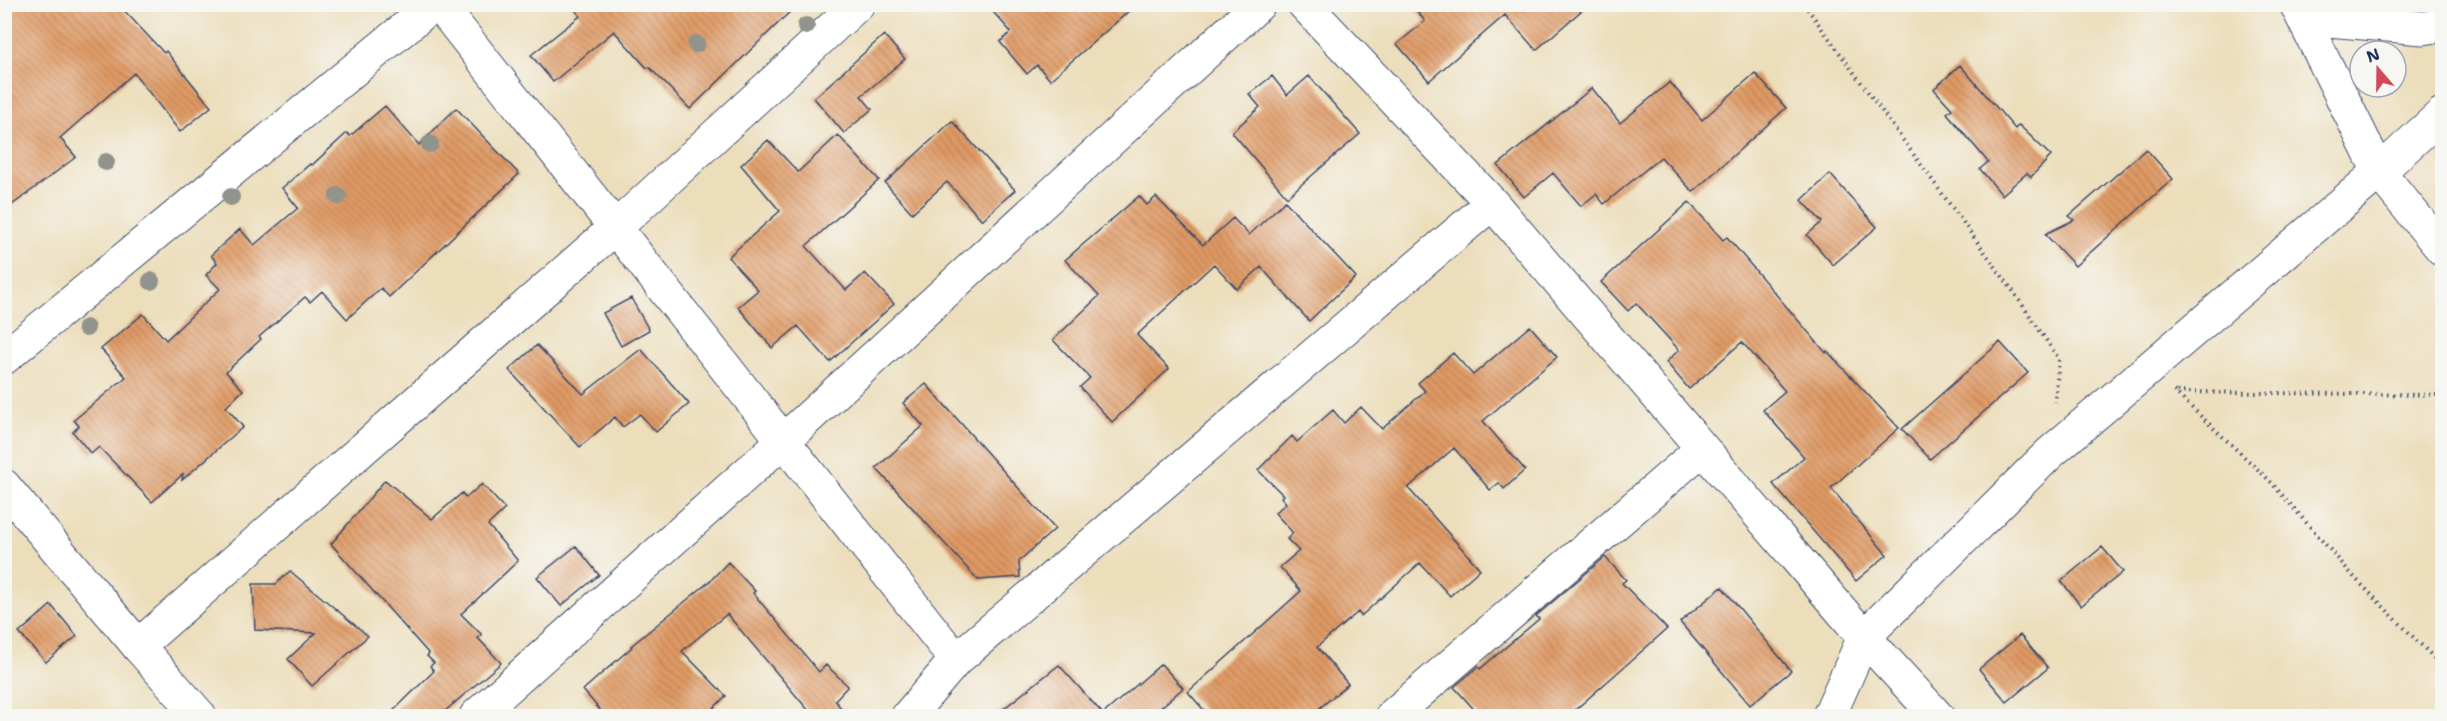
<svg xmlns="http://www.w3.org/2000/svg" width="2447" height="721" font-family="'Shantell Sans',sans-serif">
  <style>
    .building { fill: url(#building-back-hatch) }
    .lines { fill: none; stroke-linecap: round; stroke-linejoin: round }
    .minor-casing { stroke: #3a496c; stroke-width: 35 }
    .tertiary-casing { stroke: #3a496c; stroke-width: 35 }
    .path { stroke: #3a496c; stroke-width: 4; stroke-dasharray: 1.5 4.5; stroke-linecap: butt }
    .minor { stroke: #fff; stroke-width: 33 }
    .tertiary { stroke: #fff; stroke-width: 33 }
    .tree { fill: #90948c }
  </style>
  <defs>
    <pattern id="building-back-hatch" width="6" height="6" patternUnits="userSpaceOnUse" patternTransform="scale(1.5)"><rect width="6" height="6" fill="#e09a64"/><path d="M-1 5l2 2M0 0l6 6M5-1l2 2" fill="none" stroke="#b57e56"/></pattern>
  </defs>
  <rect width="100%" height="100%" fill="#f6f6f2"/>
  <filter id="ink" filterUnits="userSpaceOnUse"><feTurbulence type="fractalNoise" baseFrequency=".0167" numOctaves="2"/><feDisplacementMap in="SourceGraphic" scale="12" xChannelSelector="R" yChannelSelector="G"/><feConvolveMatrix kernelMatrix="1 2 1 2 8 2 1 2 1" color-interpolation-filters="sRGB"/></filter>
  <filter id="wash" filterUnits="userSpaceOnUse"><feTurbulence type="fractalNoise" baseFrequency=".008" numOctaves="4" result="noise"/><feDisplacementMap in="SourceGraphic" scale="24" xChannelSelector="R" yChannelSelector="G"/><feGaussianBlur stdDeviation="1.35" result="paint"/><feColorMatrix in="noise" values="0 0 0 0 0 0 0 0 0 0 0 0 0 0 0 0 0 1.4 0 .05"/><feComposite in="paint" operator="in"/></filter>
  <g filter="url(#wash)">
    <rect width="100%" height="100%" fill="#ecdebb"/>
    <g id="blocks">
      <path class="building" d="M 4,4 L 118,4 L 164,53 L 166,51 L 211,107 L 180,132 L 134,73 L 60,138 L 76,157 L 4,211 Z
        M 571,4 L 798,4 L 690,109 L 649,67 L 647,68 L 614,31 L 553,82 L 531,55 L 580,16 Z
        M 986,4 L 1137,4 L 1050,80 L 1037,65 L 1027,74 L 1000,42 L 1011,32 Z
        M 1411,4 L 1589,4 L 1536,50 L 1505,15 L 1429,81 L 1397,44 L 1425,21 Z
        M 884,35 L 905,59 L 861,96 L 872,109 L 844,133 L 814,98 Z
        M 1960,65 L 2015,129 L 2019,125 L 2051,156 L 2031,177 L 2027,173 L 2002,195 L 1980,169 L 1988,162 L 1947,113 L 1952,109 L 1934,89 Z
        M 1755,73 L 1786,108 L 1693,192 L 1661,157 L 1604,204 L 1596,194 L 1581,206 L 1553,173 L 1524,197 L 1498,165 L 1592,88 L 1620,123 L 1670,82 L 1702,120 Z
        M 1272,76 L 1287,95 L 1309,76 L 1360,134 L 1287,197 L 1232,132 L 1260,107 L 1249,94 Z
        M 385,106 L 419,145 L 456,108 L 519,174 L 389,297 L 381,288 L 347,319 L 322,291 L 310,302 L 305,297 L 259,337 L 261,339 L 226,372 L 243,390 L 226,407 L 243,427 L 182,480 L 183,474 L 152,502 L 99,447 L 91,454 L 73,432 L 79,426 L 74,420 L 126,377 L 101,349 L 143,314 L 166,340 L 220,289 L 206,275 L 217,263 L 211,255 L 240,229 L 254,245 L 298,208 L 282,188 L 310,164 L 312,165 L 347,133 L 350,136 Z
        M 952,121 L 1015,190 L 982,220 L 947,182 L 912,213 L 885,183 Z
        M 838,135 L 879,180 L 806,246 L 846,290 L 865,273 L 894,304 L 830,362 L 798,326 L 772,348 L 738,307 L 758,290 L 728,257 L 780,211 L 741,165 L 768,140 L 798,172 Z
        M 2146,149 L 2173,179 L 2075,266 L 2045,234 L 2074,220 L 2069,216 Z
        M 1830,174 L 1877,227 L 1833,265 L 1807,235 L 1822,222 L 1802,200 Z
        M 1139,196 L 1147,205 L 1156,197 L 1203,245 L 1233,218 L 1249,235 L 1285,201 L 1356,277 L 1309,321 L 1261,267 L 1237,289 L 1214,264 L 1137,335 L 1169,369 L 1112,422 L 1080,387 L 1090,378 L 1053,340 L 1099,296 L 1065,260 Z
        M 1689,202 L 1723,240 L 1727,237 L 1826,353 L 1827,351 L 1899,428 L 1831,488 L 1887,555 L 1856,581 L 1773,484 L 1804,457 L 1763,410 L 1785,391 L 1742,342 L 1689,389 L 1666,362 L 1679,350 L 1636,303 L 1628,311 L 1601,282 Z
        M 631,298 L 649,330 L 621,346 L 603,313 Z
        M 1530,326 L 1557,357 L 1483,421 L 1525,470 L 1504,489 L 1499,483 L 1490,490 L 1454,448 L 1408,488 L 1480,569 L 1450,596 L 1420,563 L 1361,616 L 1358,612 L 1317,647 L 1348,684 L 1309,717 L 1210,717 L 1188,692 L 1301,591 L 1280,567 L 1299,551 L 1287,539 L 1293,533 L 1275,513 L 1286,503 L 1281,497 L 1283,495 L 1258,470 L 1292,436 L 1297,442 L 1333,410 L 1344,423 L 1361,407 L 1382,429 L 1425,391 L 1418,383 L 1453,353 L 1473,375 Z
        M 2000,342 L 2028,373 L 1930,459 L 1902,429 Z
        M 537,345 L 583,394 L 641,349 L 689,404 L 656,432 L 640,414 L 623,427 L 615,417 L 580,447 L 509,370 Z
        M 926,384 L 1055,529 L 1019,561 L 1020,577 L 978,580 L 876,468 L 923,426 L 903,403 Z
        M 385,480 L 432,519 L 462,493 L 466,498 L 482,484 L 505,509 L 488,525 L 518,561 L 461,614 L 482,635 L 478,638 L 501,663 L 438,717 L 387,717 L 434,671 L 430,666 L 434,663 L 427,656 L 429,654 L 331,544 Z
        M 576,546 L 599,575 L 561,606 L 537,577 Z
        M 2102,547 L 2123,572 L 2081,606 L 2061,581 Z
        M 1605,557 L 1626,580 L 1622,583 L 1667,629 L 1567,717 L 1481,717 L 1454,687 L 1478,667 L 1480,669 L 1539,619 L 1536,616 Z
        M 728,562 L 755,591 L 753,593 L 819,672 L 826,665 L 848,686 L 835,700 L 847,717 L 814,717 L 727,614 L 682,651 L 726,696 L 704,717 L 606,717 L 583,690 L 632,647 L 631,646 L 710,581 Z
        M 290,571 L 368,636 L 312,686 L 288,659 L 316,633 L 255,630 L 253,584 L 276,584 Z
        M 1722,587 L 1791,671 L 1750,705 L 1680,622 Z
        M 51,605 L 77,636 L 46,662 L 19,633 Z
        M 2020,635 L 2048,668 L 2007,702 L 1979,669 Z
        M 1161,664 L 1183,688 L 1150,717 L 993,717 L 1059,665 L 1103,714 Z"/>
    </g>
  </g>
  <g filter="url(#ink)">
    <use href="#blocks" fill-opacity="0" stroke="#3a496c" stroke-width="1.5"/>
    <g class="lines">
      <defs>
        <path id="minor" d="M 439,4 L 956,660
          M 1304,4 L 1492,203 L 1864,637 L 1937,716
          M 2296,4 L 2379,172 L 2442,249
          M 2304,18 L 2423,28 L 2442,25
          M 4,358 L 434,4
          M 138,646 L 615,228 L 858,4
          M 476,716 L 783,441 L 1259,4
          M 908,716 L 956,660 L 1492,203
          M 1392,716 L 1702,449
          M 1829,716 L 1864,637 L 2050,453 L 2379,172 L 2442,114"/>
        <path id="tertiary" d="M 4,486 L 138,646 L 200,716"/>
      </defs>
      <use href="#minor" class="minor-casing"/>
      <use href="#tertiary" class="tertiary-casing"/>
      <path class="path" d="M 1804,4 L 2013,291 L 2059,359 L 2055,402
        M 2174,391 L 2269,480 L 2355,578 L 2442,666
        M 2177,392 L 2442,395"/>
      <use href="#minor" class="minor"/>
      <use href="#tertiary" class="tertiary"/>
    </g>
    <g class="tree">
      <circle cx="806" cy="26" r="9"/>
      <circle cx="696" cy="44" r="9"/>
      <circle cx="430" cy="144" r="9"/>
      <circle cx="106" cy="162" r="9"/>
      <circle cx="338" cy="196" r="9"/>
      <circle cx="231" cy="197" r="9"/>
      <circle cx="151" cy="281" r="9"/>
      <circle cx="86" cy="328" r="9"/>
    </g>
  </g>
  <rect width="2447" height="721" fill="none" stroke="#f6f6f2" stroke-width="24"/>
  <g transform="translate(2378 69) rotate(340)"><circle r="28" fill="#f6f6f2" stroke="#9ea6b7" stroke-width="1.5"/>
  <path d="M0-4.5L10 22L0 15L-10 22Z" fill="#d1495b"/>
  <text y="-9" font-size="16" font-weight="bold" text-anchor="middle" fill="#1b2f5e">N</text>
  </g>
</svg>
